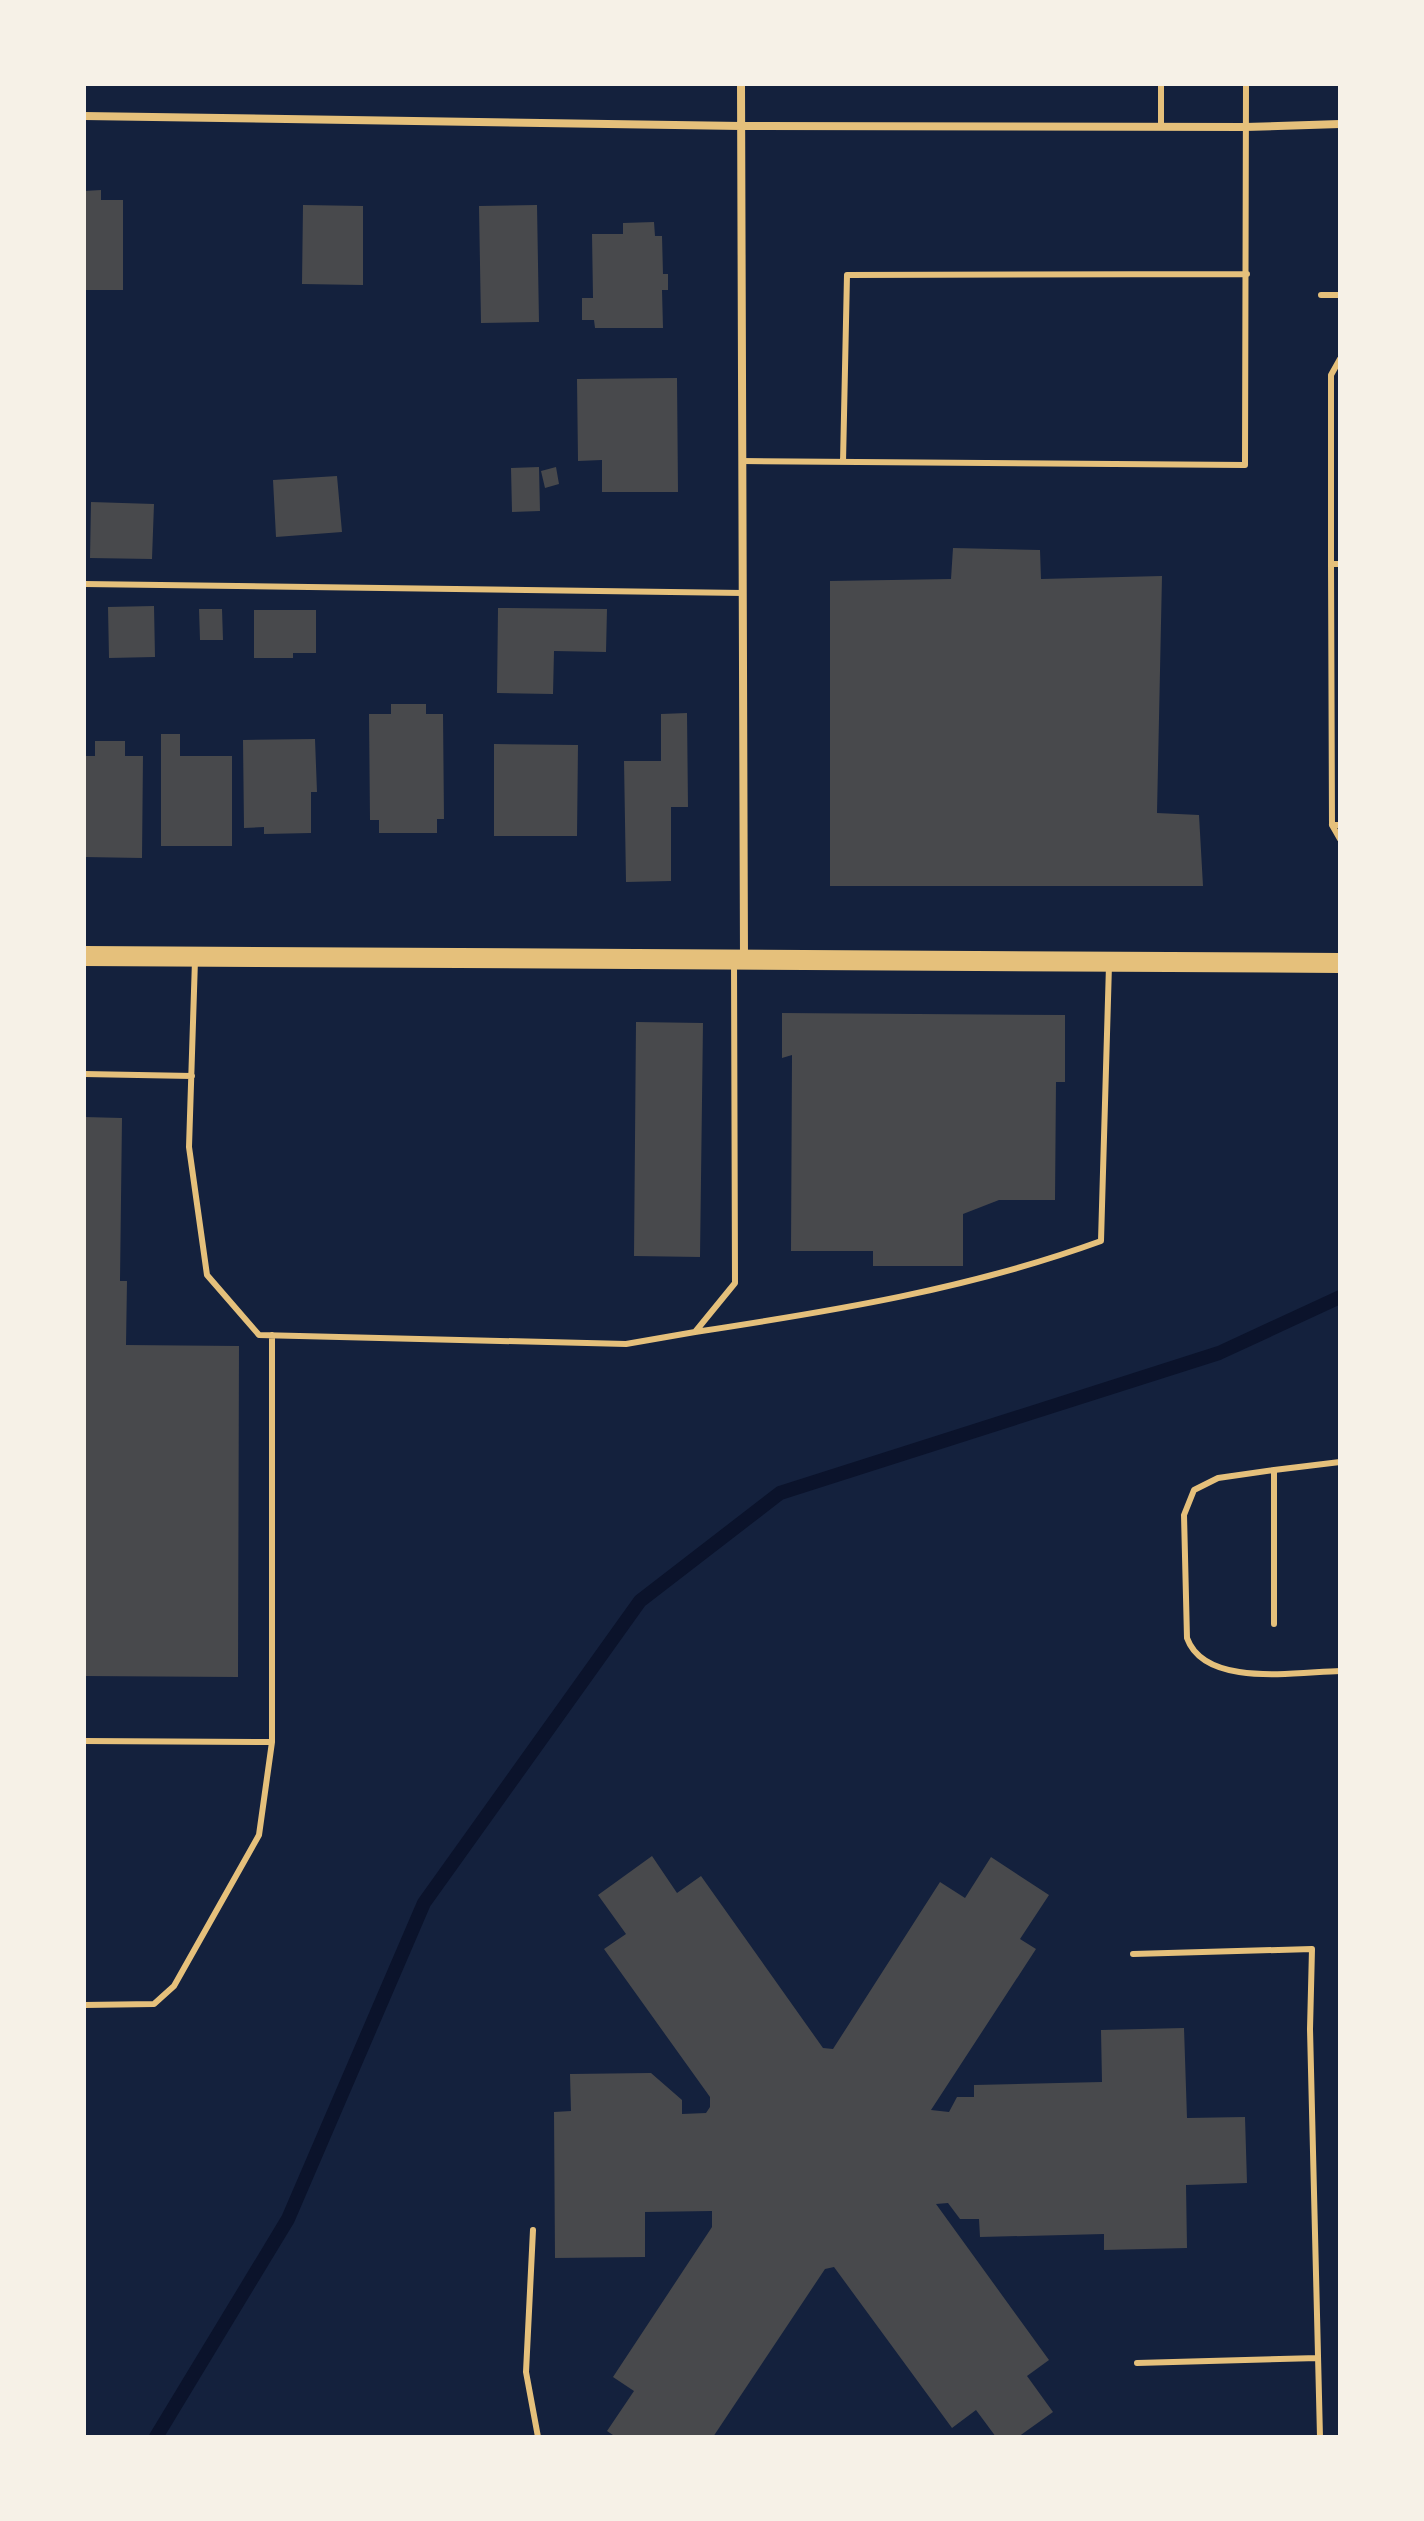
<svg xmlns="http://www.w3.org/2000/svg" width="1424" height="2521" font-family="Helvetica,sans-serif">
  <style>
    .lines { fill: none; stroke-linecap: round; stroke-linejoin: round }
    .stream { stroke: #0b132b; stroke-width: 14 }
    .building { fill: #48494c }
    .service { stroke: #e5c07b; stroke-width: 6 }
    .minor { stroke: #e5c07b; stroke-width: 8 }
    .primary { stroke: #e5c07b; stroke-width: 20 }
  </style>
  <rect width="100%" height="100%" fill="#14213d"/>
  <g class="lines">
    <path class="stream" d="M 156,2437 L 288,2219 L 424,1903 L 640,1601 L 780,1493 L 1219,1353 L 1340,1297"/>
  </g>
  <path class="building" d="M 101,190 L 101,200 L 123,200 L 123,290 L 84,290 L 84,191 Z
    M 303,205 L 363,206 L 363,285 L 302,284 Z
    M 537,205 L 539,322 L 481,323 L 479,206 Z
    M 654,222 L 655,236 L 662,236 L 663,274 L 668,274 L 668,290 L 662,290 L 663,328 L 595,328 L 594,320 L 582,320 L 582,298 L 593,298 L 592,234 L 623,234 L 623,223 Z
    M 677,378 L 678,492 L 602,492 L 602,460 L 578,461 L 577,379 Z
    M 539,467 L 540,511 L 512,512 L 511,468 Z
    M 556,467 L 559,484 L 545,488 L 541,471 Z
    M 337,476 L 342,532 L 276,537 L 273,480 Z
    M 91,502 L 154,504 L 152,559 L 90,558 Z
    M 953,548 L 1040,550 L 1041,579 L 1162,576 L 1157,813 L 1199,815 L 1203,886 L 830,886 L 830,581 L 951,579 Z
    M 154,606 L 155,657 L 109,658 L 108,607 Z
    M 498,608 L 607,609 L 606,652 L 554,651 L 553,694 L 497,693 Z
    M 199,609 L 222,609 L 223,640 L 200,640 Z
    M 254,610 L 316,610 L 316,653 L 293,653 L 293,658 L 254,658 Z
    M 391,704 L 426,704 L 426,714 L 443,714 L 444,819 L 437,819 L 437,833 L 379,833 L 379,820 L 370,820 L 369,714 L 391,714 Z
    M 687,713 L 688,807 L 671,807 L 671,881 L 626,882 L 624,761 L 661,761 L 661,714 Z
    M 161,734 L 180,734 L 180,756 L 232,756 L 232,846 L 161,846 Z
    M 315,739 L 317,792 L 311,792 L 311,833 L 264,834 L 264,827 L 244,828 L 243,740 Z
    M 95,741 L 125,741 L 125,756 L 143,756 L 142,858 L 84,857 L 84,756 L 95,756 Z
    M 494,744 L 578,745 L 577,836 L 494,836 Z
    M 782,1013 L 1065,1015 L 1065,1082 L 1056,1082 L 1055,1200 L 999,1200 L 963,1214 L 963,1266 L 873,1266 L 873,1251 L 791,1251 L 792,1055 L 782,1058 Z
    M 636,1022 L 703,1023 L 700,1257 L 634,1256 Z
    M 84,1117 L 122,1118 L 120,1281 L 127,1281 L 126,1345 L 239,1346 L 238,1677 L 84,1676 Z
    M 652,1856 L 677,1893 L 701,1876 L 823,2048 L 833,2049 L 940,1882 L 965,1898 L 991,1857 L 1049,1895 L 1020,1939 L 1036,1949 L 931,2110 L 949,2112 L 957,2097 L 974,2097 L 974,2085 L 1102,2082 L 1101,2030 L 1184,2028 L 1187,2118 L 1245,2117 L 1247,2183 L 1186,2185 L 1187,2248 L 1104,2250 L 1104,2234 L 980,2237 L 979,2219 L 960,2219 L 948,2203 L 936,2204 L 1049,2360 L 1027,2376 L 1053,2412 L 1018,2437 L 996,2437 L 976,2410 L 952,2428 L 834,2267 L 825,2269 L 713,2437 L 616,2437 L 607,2431 L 634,2391 L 613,2377 L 712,2227 L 712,2211 L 645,2212 L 645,2257 L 555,2258 L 554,2112 L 571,2111 L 570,2074 L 651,2073 L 682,2100 L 682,2114 L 706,2113 L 710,2107 L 710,2097 L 604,1949 L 626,1934 L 598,1895 Z"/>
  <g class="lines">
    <path class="service" d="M 1161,126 L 1161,84
      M 1321,295 L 1340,295
      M 742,461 L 1245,465 L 1246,84
      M 843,462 L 847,275 L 1247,274
      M 1331,564 L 1331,375 L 1340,359
      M 1340,564 L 1331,564 L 1332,825 L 1340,825
      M 84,584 L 743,593
      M 1332,825 L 1340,839
      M 195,960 L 189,1147 L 207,1275 L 259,1335 L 626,1344 L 695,1332 L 735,1283 L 734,962
      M 84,1074 L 192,1076
      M 695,1332 C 833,1311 969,1289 1101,1241 L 1109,965
      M 1274,1470 L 1218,1478 L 1194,1490 L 1184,1515 L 1187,1638 C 1205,1688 1296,1672 1340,1671
      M 1274,1624 L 1274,1470 L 1340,1462
      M 84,1741 L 272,1742 L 272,1335
      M 1133,1954 L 1312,1949 L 1310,2029 L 1320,2437
      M 84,2005 L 154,2004 L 174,1986 L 259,1835 L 272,1742
      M 533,2230 L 526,2372 L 538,2437
      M 1137,2363 L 1318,2358"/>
    <path class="minor" d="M 741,84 L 744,959
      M 84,116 L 741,126 L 1245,127 L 1340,124"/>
    <path class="primary" d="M 84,956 L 1340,963"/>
  </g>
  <rect width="1424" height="2521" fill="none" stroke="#f6f1e7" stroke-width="172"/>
</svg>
